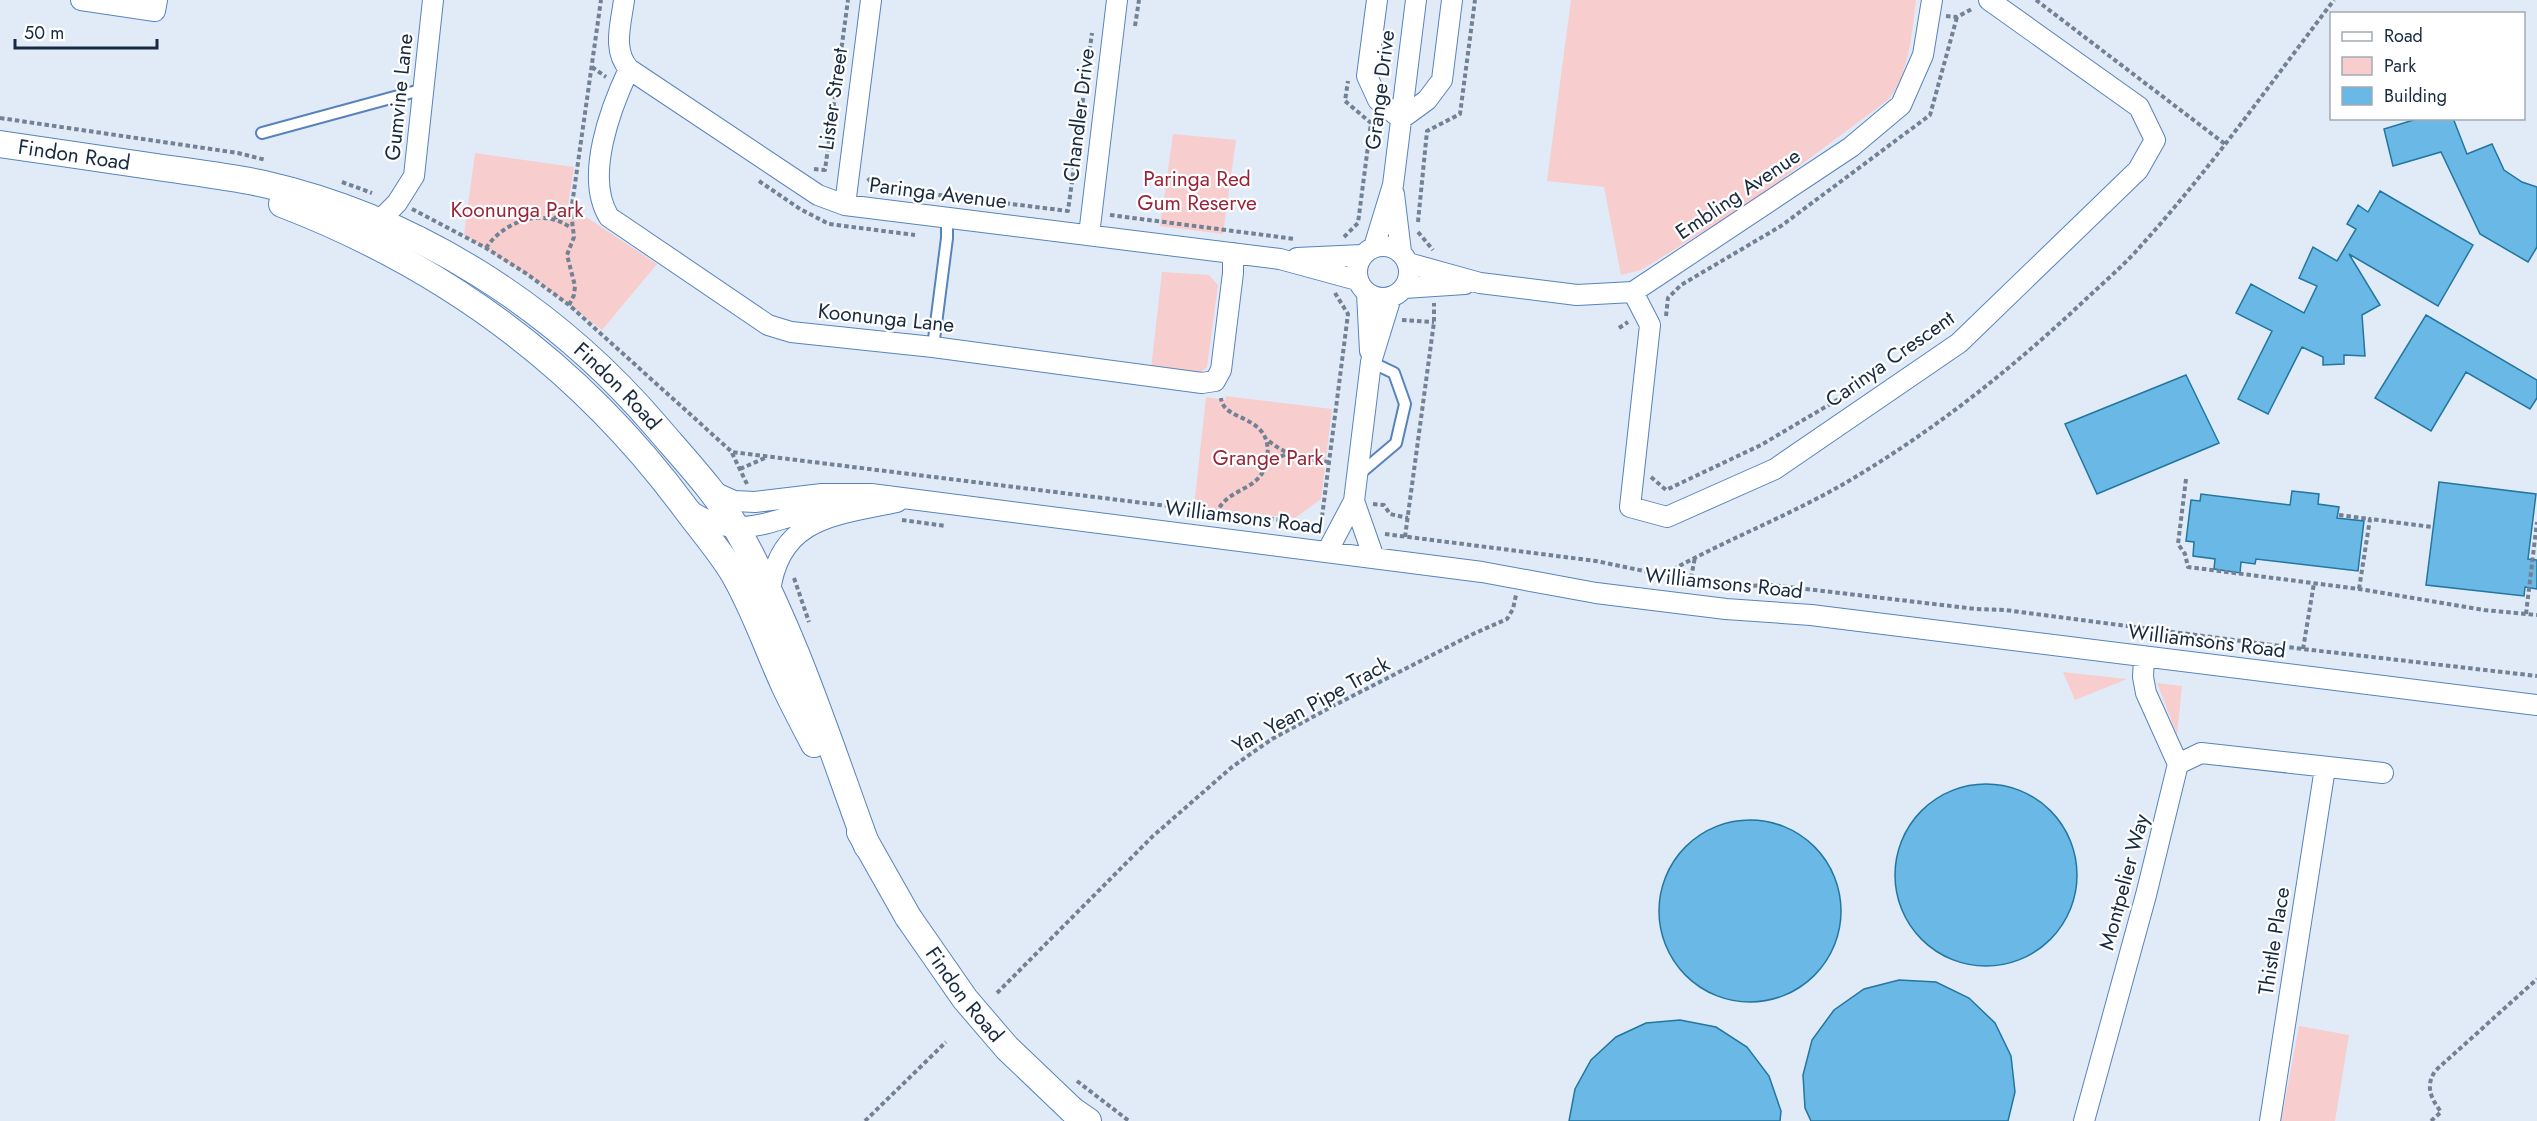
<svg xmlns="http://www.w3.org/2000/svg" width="2537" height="1121" font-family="Jost,sans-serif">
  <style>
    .green { fill: #f7cdce }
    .building { fill: #6ab8e5; stroke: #2276a0; stroke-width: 1.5 }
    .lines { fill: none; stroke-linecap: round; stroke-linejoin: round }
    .service-casing { stroke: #5783bd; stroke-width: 14 }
    .minor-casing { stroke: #5783bd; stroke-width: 22 }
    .tertiary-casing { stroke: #5783bd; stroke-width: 28 }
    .path { stroke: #728193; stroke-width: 4; stroke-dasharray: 4.5 3; stroke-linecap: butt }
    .service { stroke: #fff; stroke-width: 10 }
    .minor { stroke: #fff; stroke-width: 20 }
    .tertiary { stroke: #fff; stroke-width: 26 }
    .tertiary-bridge-casing { stroke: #5783bd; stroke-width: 28; stroke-linecap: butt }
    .tertiary-bridge { stroke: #fff; stroke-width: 26 }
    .labels { text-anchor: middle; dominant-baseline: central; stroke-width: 4.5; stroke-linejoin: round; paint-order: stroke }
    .street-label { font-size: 21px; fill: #172a41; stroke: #fff }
    .park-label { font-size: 21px; fill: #982439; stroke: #fff }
  </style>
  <rect width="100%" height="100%" fill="#e1ebf8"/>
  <path class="green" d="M 1571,0 L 1916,0 C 1912,32 1909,75 1888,100 L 1750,203 L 1641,270 L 1621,275 L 1604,187 L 1547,181 Z
    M 1173,134 L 1236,140 L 1223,234 L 1160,226 Z
    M 475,153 L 574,167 L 568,205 L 657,264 L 602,330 L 537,281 L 464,235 Z
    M 1162,272 L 1209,275 L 1218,285 L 1207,367 L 1198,375 L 1151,369 Z
    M 1226,396 L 1332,409 L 1321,499 L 1295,518 L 1194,507 L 1206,397 L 1225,400 Z
    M 2063,672 L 2127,679 L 2075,700 Z
    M 2157,683 L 2182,686 L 2177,735 Z
    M 2299,1026 L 2349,1035 L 2335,1121 L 2281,1121 Z"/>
  <path class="building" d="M 2420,118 L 2453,118 L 2467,154 L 2492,144 L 2504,170 L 2522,182 L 2537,187 L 2537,247 L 2528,262 L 2480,234 L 2441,152 L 2393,166 L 2384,129 Z
    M 2380,191 L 2473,245 L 2438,306 L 2349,254 L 2380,305 L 2362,315 L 2365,356 L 2344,355 L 2344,364 L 2323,365 L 2323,357 L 2302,347 L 2268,414 L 2238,399 L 2272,331 L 2236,313 L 2251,284 L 2304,313 L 2317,286 L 2299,278 L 2313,247 L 2337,261 L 2356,229 L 2347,224 L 2358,205 L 2368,212 Z
    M 2426,315 L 2537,380 L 2537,398 L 2530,409 L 2466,372 L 2431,431 L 2375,398 Z
    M 2186,375 L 2219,443 L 2097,494 L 2065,424 Z
    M 2439,482 L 2536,494 L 2528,559 L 2537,560 L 2537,589 L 2525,587 L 2524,596 L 2426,585 Z
    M 2292,491 L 2319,494 L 2318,504 L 2339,507 L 2337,518 L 2364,521 L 2358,571 L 2256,559 L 2255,564 L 2241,562 L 2240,573 L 2214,569 L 2215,559 L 2193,556 L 2194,542 L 2186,541 L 2191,500 L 2200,501 L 2201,494 L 2290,505 Z
    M1895 875a91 91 0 1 1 182 0a91 91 0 1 1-182 0Z
    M1659 911a91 91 0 1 1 182 0a91 91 0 1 1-182 0Z
    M 1899,980 L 1936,982 L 1969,998 L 1995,1023 L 2011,1056 L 2015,1092 L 2008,1121 L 1811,1121 L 1805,1108 L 1803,1075 L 1812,1040 L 1834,1010 L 1864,989 Z
    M 1680,1020 L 1716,1027 L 1747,1047 L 1769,1076 L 1781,1111 L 1780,1121 L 1569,1121 L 1575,1089 L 1591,1060 L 1616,1037 L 1646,1023 Z"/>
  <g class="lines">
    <defs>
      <path id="service" d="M 262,133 L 424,89
        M 933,347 L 947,238 L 947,218
        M 1357,476 L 1396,443 L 1405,404 L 1394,373 L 1371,362"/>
      <path id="minor" d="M 81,0 L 155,11 L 157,0
        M 624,0 C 621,24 612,50 629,69 L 818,195 L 845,205 L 1280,259 L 1357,280
        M 1377,0 L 1367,76 L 1378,100 L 1401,119 L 1427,100 L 1442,80 L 1452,0
        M 629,69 C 611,107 584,177 609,217 L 768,325 L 791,332 L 933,347 L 1202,383 L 1215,381 L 1221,370 L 1233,273 L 1233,253
        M 1394,194 L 1401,252
        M 845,205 L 871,0
        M 378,222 L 397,203 L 414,176 L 433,0
        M 1089,235 L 1117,0
        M1357 272a26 26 0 1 1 52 0a26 26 0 1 1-52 0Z
        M 1374,247 L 1393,185 L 1416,0
        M 1297,258 L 1362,255
        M 1408,263 L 1480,283 L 1577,295 L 1633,292 L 1851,147 L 1901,105 L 1923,55 L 1932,0
        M 1404,288 L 1465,284
        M 1633,292 L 1650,325 L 1630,507 L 1667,517 L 1775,469 L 1959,343 L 2138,170 L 2155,140 L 2139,107 L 1989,0
        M 1367,293 L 1370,351
        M 712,491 L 734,501 L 755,502 L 822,494 L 871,494 L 1482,572 L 1596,593 L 1726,609 L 1811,615 L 2537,705
        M 1354,501 L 1374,558
        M 691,511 C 745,548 784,510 840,505
        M 1327,552 L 1354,501 L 1371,362 L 1391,297
        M 770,592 C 779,517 836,515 897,502
        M 2178,764 L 2201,753 L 2383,773
        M 2084,1121 L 2146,895 L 2178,764 L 2146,693 L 2143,677 L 2144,657
        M 2270,1121 L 2325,768"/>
      <g id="tertiary">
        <path id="s1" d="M 0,144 C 50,151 100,159 150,166 C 189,172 227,176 264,184 C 417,219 555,308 656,426 C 684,459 717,493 738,531 C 794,630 828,740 867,846"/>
        <path d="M 282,204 C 446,267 582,368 686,509 C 701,529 719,550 732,571 C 754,608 767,648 785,687 C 794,706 804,725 814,744"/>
        <path d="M 860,832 L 908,917"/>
        <path d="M 1072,1110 L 1088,1121"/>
      </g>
    </defs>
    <use href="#service" class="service-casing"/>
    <use href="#minor" class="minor-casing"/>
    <use href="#tertiary" class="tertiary-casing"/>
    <path class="path" d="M 2036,0 L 2225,144
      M 1946,16 L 1957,17 L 1972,9
      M 1135,26 L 1139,0
      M 592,67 L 606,77
      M 0,118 L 238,153 L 266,160
      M 814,169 L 825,170 L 848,0
      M 868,178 L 875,188 L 879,188
      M 759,181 L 800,209 L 829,224 L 915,235
      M 342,182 L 372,193
      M 931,194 L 1068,211 L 1092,33
      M 412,209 L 486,248 L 527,274 L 569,305 L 732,452 L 1321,525
      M 1110,215 L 1295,239
      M 554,218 L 571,212
      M 1418,222 L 1427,131 L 1460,114 L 1475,0
      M 1418,232 L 1433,250
      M 1344,237 L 1358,223 L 1371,123 L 1345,101 L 1348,81
      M 486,248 C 504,221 543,207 571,228
      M 569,305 L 574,295 L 575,286 L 567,255 L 574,237 L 571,212 L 601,0
      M 1666,316 L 1668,298 L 1681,285 L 1781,226 L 1930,115 L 1957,17
      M 1402,320 L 1434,322
      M 1619,328 L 1628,322
      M 1269,441 C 1288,457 1306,459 1329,462
      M 732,453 L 747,484
      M 1267,462 L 1287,454
      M 740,469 L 767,457
      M 1651,477 L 1666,490 L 1761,445 L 1854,390
      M 2186,479 L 2178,544 L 2185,554 L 2188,567 L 2359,589 L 2484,610 L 2537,615
      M 1373,504 L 1384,505 L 1390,514 L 1408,518
      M 1216,514 C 1228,485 1262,493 1267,459 C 1274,413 1223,423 1221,398
      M 2339,515 L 2370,519
      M 1322,517 L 1348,314 L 1335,293
      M 902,520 L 946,526
      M 1385,534 L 1596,561 L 1663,575 C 1726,539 1795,514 1857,476 C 1940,426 2015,366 2086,299 C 2103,283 2122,267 2138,249 C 2209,171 2270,84 2334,0
      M 1405,537 L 1434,322 L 1434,303
      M 1664,575 L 1744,586 L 1772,585 L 1976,609 L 2005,610 L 2303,649 L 2537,676
      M 794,578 L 809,622
      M 1691,578 L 1695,557
      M 2359,589 L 2370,519 L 2432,527
      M 2526,614 L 2537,522
      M 2303,649 L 2314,583
      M 997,993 L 1153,836 L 1232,767 L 1272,739 L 1333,706 L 1473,634 L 1507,619 L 1513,609 L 1516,595
      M 1077,1081 L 1129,1121
      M 865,1121 L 946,1042
      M 2431,1121 L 2441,1112 C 2431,1098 2425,1087 2435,1071 L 2537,979"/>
    <use href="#service" class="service"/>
    <use href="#minor" class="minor"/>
    <use href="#tertiary" class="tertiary"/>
    <defs>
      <g id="tertiary-bridge">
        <path id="s2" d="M 908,917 L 965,999 L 1007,1048 L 1072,1110"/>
      </g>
    </defs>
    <use href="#tertiary-bridge" class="tertiary-bridge-casing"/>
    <use href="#tertiary-bridge" class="tertiary-bridge"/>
  </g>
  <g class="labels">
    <g class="street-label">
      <text transform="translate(1380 90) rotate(-83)">Grange Drive</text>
      <text transform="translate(399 97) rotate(-84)">Gumvine Lane</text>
      <text transform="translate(833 99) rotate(-82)">Lister Street</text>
      <text transform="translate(1079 115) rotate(-83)">Chandler Drive</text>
      <text stroke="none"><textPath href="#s1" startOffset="75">Findon Road</textPath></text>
      <text transform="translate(938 193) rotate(7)">Paringa Avenue</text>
      <text transform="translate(1738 194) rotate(-34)">Embling Avenue</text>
      <text transform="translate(886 318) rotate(6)">Koonunga Lane</text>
      <text transform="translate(1890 359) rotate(-35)">Carinya Crescent</text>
      <text stroke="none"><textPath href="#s1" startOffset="680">Findon Road</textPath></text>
      <text transform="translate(1244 517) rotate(7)">Williamsons Road</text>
      <text transform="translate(1724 583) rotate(6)">Williamsons Road</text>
      <text transform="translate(2207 641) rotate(7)">Williamsons Road</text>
      <text transform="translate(1311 705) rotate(-29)">Yan Yean Pipe Track</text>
      <text transform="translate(2124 882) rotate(-75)">Montpelier Way</text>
      <text transform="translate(2274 941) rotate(-81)">Thistle Place</text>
      <text stroke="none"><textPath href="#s2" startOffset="96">Findon Road</textPath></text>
    </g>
    <g class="park-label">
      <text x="1197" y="179">Paringa Red<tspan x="1197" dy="24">Gum Reserve</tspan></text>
      <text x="517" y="210">Koonunga Park</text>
      <text x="1268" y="458">Grange Park</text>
    </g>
  </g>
  <rect x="2330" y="12" width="195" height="108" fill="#ffffff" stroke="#a2aab3" stroke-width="1.5"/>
  <rect x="2342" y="32" width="30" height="9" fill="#ffffff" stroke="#a2aab3" stroke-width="1.5"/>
  <text x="2384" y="42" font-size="18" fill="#172a41">Road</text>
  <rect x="2342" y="57" width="30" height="18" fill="#f7cdce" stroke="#a2aab3" stroke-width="1.5"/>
  <text x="2384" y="72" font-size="18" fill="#172a41">Park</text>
  <rect x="2342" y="87" width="30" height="18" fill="#6ab8e5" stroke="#a2aab3" stroke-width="1.5"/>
  <text x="2384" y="102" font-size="18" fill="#172a41">Building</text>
  <path d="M15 39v9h142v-9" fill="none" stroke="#172a41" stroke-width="3"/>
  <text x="24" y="39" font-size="18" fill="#172a41" stroke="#ffffff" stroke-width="4.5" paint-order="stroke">50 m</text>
</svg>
